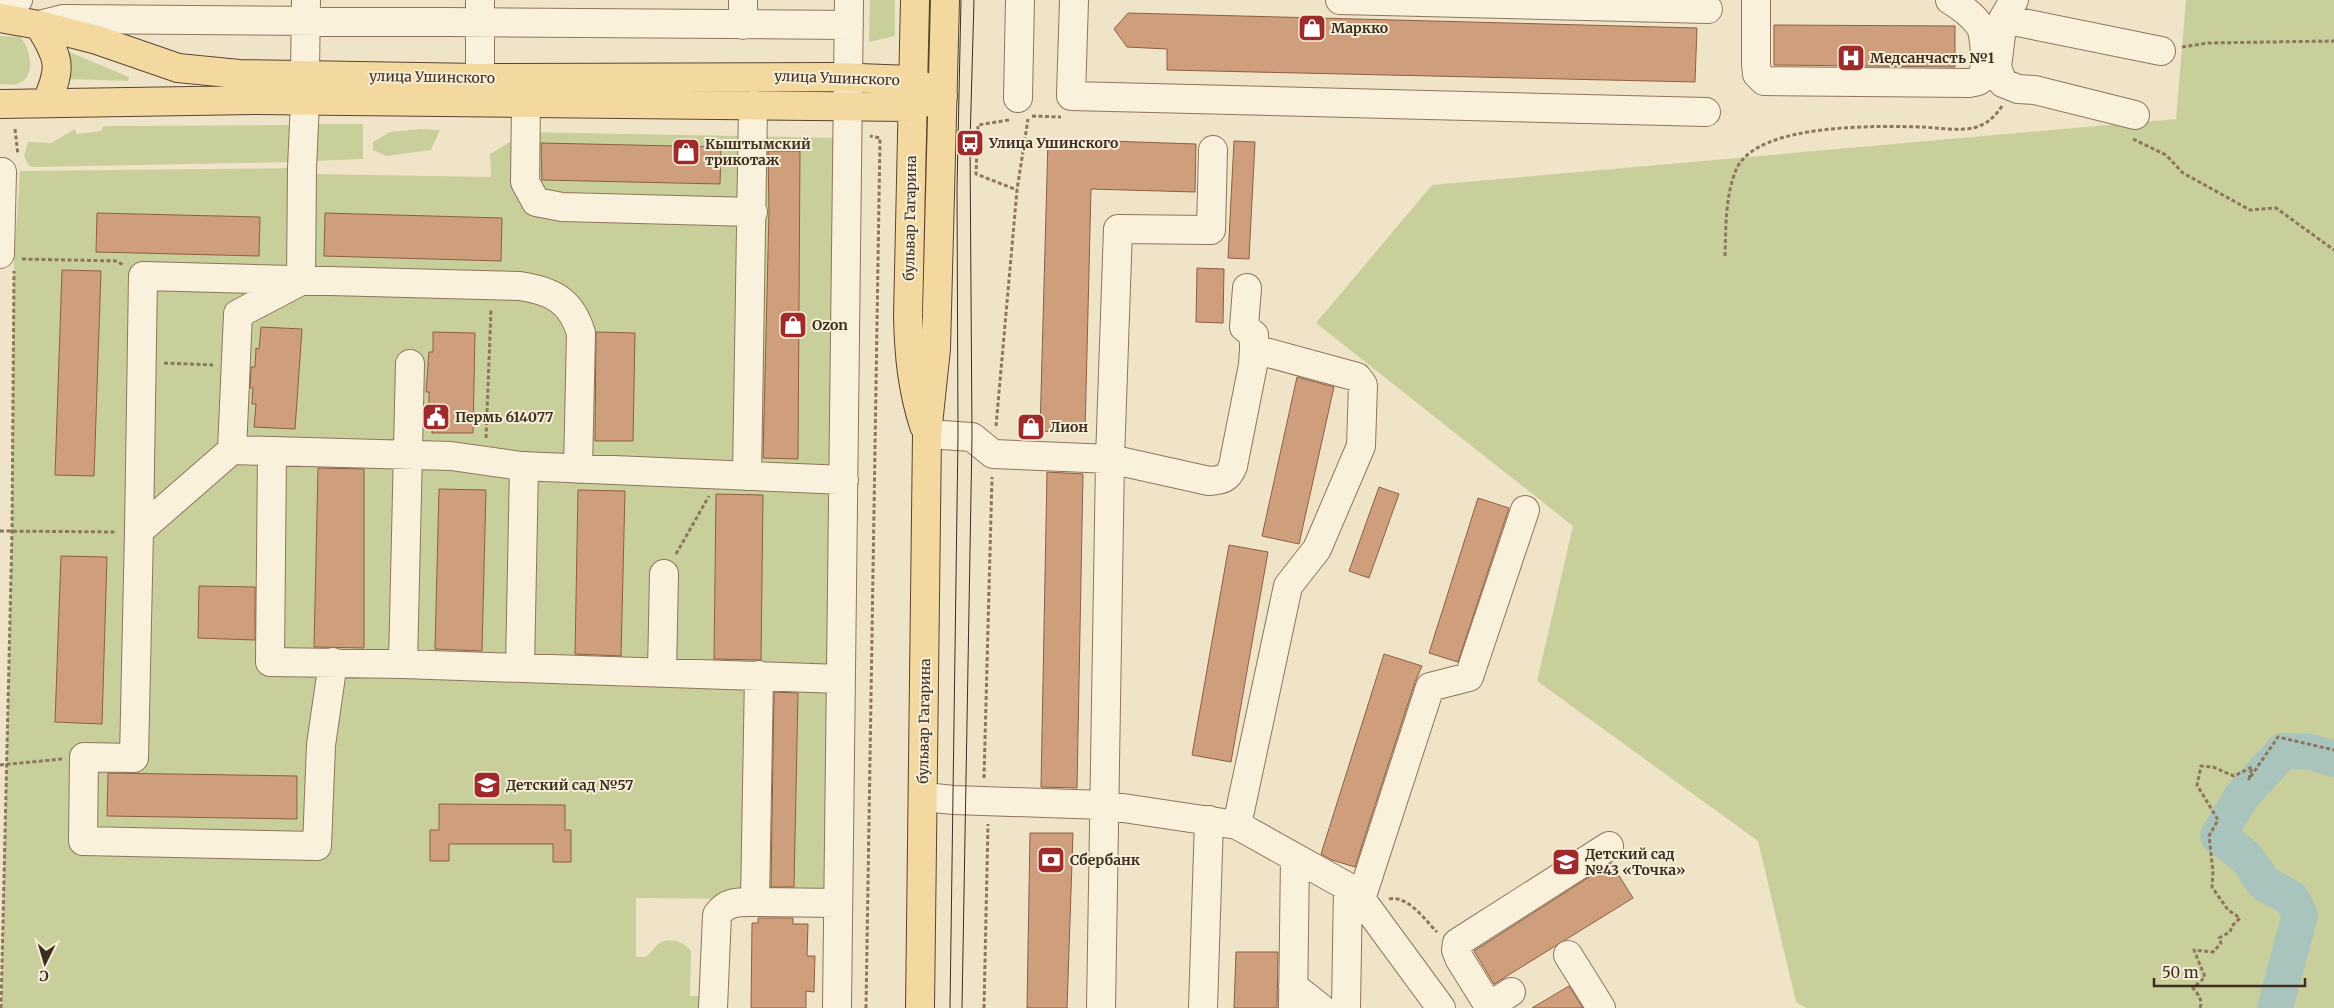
<svg xmlns="http://www.w3.org/2000/svg" width="2334" height="1008" font-family="Merriweather,serif">
  <style>
    .green { fill: #c9cf9b }
    .lines { fill: none; stroke-linecap: round; stroke-linejoin: round }
    .river { stroke: #a9c4bc; stroke-width: 36 }
    .building { fill: #cf9f7d; stroke: #8d5f41 }
    .minor-casing { stroke: #8d765c; stroke-width: 30 }
    .major-casing { stroke: #5b4430; stroke-width: 30 }
    .path { stroke: #8d765c; stroke-width: 3; stroke-dasharray: 4 2.5; stroke-linecap: butt }
    .minor { stroke: #faf1dc; stroke-width: 28 }
    .major { stroke: #f3d9a0; stroke-width: 28 }
    .tram { stroke: #3d2e20; stroke-width: 1 }
    .labels { text-anchor: middle; dominant-baseline: central; stroke-width: 4; stroke-linejoin: round; paint-order: stroke }
    .poi-label { font-size: 14px; font-weight: bold; fill: #3d2e20; stroke: #f7eed8; text-anchor: start }
    .street-label { font-size: 14px; fill: #3d2e20; stroke: #f7eed8 }
  </style>
  <rect width="100%" height="100%" fill="#f0e4c8"/>
  <path class="green" d="M 870,0 L 895,0 L 895,36 L 869,42 Z
    M 2186,0 L 2334,0 L 2334,1008 L 1806,1008 L 1796,1002 L 1758,841 L 1537,681 L 1573,526 L 1316,323 L 1432,185 L 2176,119 Z
    M 0,36 L 20,37 C 29,46 36,71 23,81 C 17,86 8,85 0,84 Z
    M 67,51 L 129,77 L 128,81 L 66,79 Z
    M 316,124 L 363,124 L 363,159 L 312,161 Z
    M 295,125 L 295,162 L 33,167 L 29,166 L 24,156 L 28,142 L 51,143 L 75,129 L 77,134 L 101,131 L 104,126 Z
    M 420,129 L 440,130 L 431,150 L 387,156 L 373,150 L 373,142 L 390,132 Z
    M 526,132 L 847,138 L 838,900 L 636,898 L 636,957 L 645,957 C 651,953 653,949 657,945 C 668,936 683,941 691,951 L 690,996 L 702,996 L 702,1008 L 1,1008 L 12,532 L 14,259 L 20,171 L 302,168 L 314,174 L 491,177 L 490,154 Z"/>
  <g class="lines">
    <path class="river" d="M 2275,1008 L 2300,915 L 2292,899 L 2264,883 L 2246,857 L 2218,836 L 2241,797 L 2283,751 L 2311,752 L 2334,759"/>
  </g>
  <path class="building" d="M 1128,13 L 1697,28 L 1695,82 L 1167,70 L 1167,49 L 1127,47 L 1114,29 Z
    M 1774,25 L 1955,26 L 1955,67 L 1774,65 Z
    M 1048,139 L 1196,144 L 1195,192 L 1091,189 L 1085,433 L 1040,431 Z
    M 1234,141 L 1255,142 L 1249,259 L 1228,258 Z
    M 541,143 L 721,147 L 720,184 L 542,180 Z
    M 768,151 L 800,151 L 798,459 L 763,458 L 769,212 Z
    M 97,213 L 260,217 L 259,256 L 96,252 Z
    M 325,213 L 502,218 L 501,261 L 324,256 Z
    M 1197,268 L 1224,269 L 1223,323 L 1196,322 Z
    M 62,270 L 101,271 L 94,476 L 55,475 Z
    M 261,327 L 302,329 L 295,429 L 254,427 L 256,404 L 252,404 L 253,388 L 250,388 L 251,367 L 255,367 L 256,348 L 259,349 Z
    M 433,332 L 475,333 L 473,433 L 432,433 L 432,411 L 429,411 L 429,392 L 426,392 L 429,352 L 433,352 Z
    M 596,332 L 635,333 L 633,441 L 595,441 Z
    M 1297,377 L 1334,387 L 1299,544 L 1262,536 Z
    M 318,468 L 364,469 L 364,648 L 314,647 Z
    M 1047,472 L 1083,474 L 1077,788 L 1041,787 Z
    M 1379,487 L 1399,494 L 1369,578 L 1349,571 Z
    M 439,489 L 486,490 L 482,651 L 435,649 Z
    M 578,490 L 625,491 L 621,656 L 575,654 Z
    M 716,494 L 763,495 L 761,660 L 714,659 Z
    M 1478,498 L 1509,508 L 1458,662 L 1429,653 Z
    M 1229,545 L 1268,552 L 1231,762 L 1192,755 Z
    M 61,556 L 107,557 L 102,724 L 55,722 Z
    M 199,586 L 255,587 L 255,640 L 198,638 Z
    M 1384,654 L 1422,666 L 1415,682 L 1355,867 L 1332,860 L 1321,854 Z
    M 774,692 L 798,693 L 794,887 L 771,887 Z
    M 108,773 L 297,776 L 297,819 L 107,816 Z
    M 439,804 L 565,805 L 565,830 L 571,830 L 571,862 L 553,862 L 553,844 L 449,844 L 449,861 L 430,861 L 430,830 L 439,830 Z
    M 1030,833 L 1073,833 L 1067,1008 L 1027,1008 Z
    M 1611,863 L 1633,898 L 1494,984 L 1474,951 Z
    M 758,918 L 793,918 L 793,924 L 808,924 L 807,956 L 815,956 L 814,992 L 806,991 L 806,1008 L 751,1008 L 752,923 L 758,923 Z
    M 1236,952 L 1278,952 L 1277,1008 L 1234,1008 Z
    M 1569,986 L 1583,1008 L 1532,1008 Z"/>
  <g class="lines">
    <defs>
      <path id="minor" d="M 743,0 L 743,25
        M 1074,0 L 1071,96 L 1706,112
        M 1340,0 L 1708,9
        M 1756,0 L 1756,64 L 1757,74 L 1764,81 L 1969,83 C 1974,82 1980,82 1982,77 C 1987,68 1985,34 1980,26 C 1973,16 1960,6 1950,0
        M 2014,0 L 2003,19 L 1997,67 L 2003,83 L 2018,89 L 2035,90 L 2135,115
        M 2,18 L 18,0
        M 2003,19 L 2161,51
        M 39,25 L 63,19 L 849,25
        M 305,74 L 306,0
        M 480,78 L 480,0
        M 1018,98 L 1020,0
        M 526,104 L 525,182 L 536,202 L 562,207 L 753,212
        M 0,254 L 2,172
        M 1247,288 L 1244,327 L 1254,335 L 1254,349
        M 927,434 L 972,437 L 993,454 L 1110,459 L 1209,481 C 1222,480 1228,479 1233,466 L 1253,365 L 1254,349 L 1357,377 L 1363,385 L 1361,446 L 1317,549 L 1288,586 L 1237,825
        M 232,450 L 238,314 L 301,281 L 302,168 L 305,101
        M 272,451 L 270,662 L 403,664 L 841,679
        M 747,476 L 753,105
        M 139,531 L 143,276 L 520,286 C 552,291 571,300 581,333 L 578,469
        M 333,662 L 321,745 L 317,846 L 83,841 L 84,757 L 134,758 L 139,531 L 232,450 L 451,456 L 521,466 L 844,480
        M 403,664 L 410,364
        M 520,668 L 524,466
        M 662,672 L 664,574
        M 759,675 L 755,902 L 838,903
        M 924,797 L 954,800 L 1103,805 L 1237,825 L 1348,887 L 1361,899 L 1441,1008
        M 1361,899 L 1430,687 L 1469,677 L 1525,510
        M 1568,955 L 1601,1008
        M 1293,986 L 1321,1008
        M 1489,1006 L 1511,992
        M 713,1008 L 717,915 C 727,901 739,902 755,902
        M 837,1008 L 849,0
        M 1101,1008 L 1110,459 L 1118,229 L 1211,230 L 1213,150
        M 1203,1008 L 1209,820
        M 1293,1008 L 1295,858
        M 1346,1008 L 1348,887
        M 1490,1008 L 1459,958 L 1456,950 L 1457,943 L 1609,846"/>
      <path id="major" d="M 915,0 L 908,317 C 909,356 912,388 924,426
        M 0,18 L 39,25 L 97,40 L 178,68 L 239,74 L 480,78 L 832,77 L 911,80 L 943,96
        M 39,25 C 59,59 63,66 46,103
        M 0,104 L 255,100 L 911,107 L 943,96
        M 920,1008 L 927,434 L 936,349 L 945,0"/>
    </defs>
    <use href="#minor" class="minor-casing"/>
    <use href="#major" class="major-casing"/>
    <path class="path" d="M 2182,47 L 2208,43 L 2334,41
      M 1032,116 L 1061,117
      M 1009,120 L 978,125 L 976,174 L 1017,190
      M 15,129 L 18,155
      M 2133,139 L 2166,155 L 2183,173 L 2250,210 L 2276,208 L 2334,250
      M 1725,256 C 1726,227 1725,197 1736,170 C 1756,122 1879,126 1924,127 C 1937,128 1960,131 1973,128 C 1986,125 1995,117 2002,106
      M 22,259 L 117,261 L 123,265
      M 164,363 L 213,365
      M 996,426 L 1017,190 L 1028,119
      M 486,438 L 491,309
      M 0,531 L 117,532
      M 676,554 L 709,496
      M 0,765 L 62,759
      M 984,778 L 992,477
      M 1389,899 C 1408,895 1425,920 1437,932
      M 1,1008 L 12,532 L 14,271
      M 866,1008 L 880,138 L 870,136
      M 984,1008 L 988,824
      M 2200,1008 C 2203,1000 2198,994 2193,988 L 2205,977 L 2194,950 L 2213,952 L 2221,943 L 2219,938 L 2230,932 L 2232,926 L 2240,918 L 2228,910 L 2212,887 L 2213,872 L 2209,836 L 2218,820 L 2197,785 L 2201,766 L 2213,767 L 2234,776 L 2252,767 L 2249,779 L 2278,737 L 2334,750"/>
    <use href="#minor" class="minor"/>
    <use href="#major" class="major"/>
    <path class="tram" d="M 950,1008 L 958,436 L 957,189 L 961,0
      M 962,1008 L 972,437 L 970,143 L 974,0"/>
  </g>
  <defs>
    <symbol id="shop-square" viewBox="-11 -11 22 22"><rect x="-9" y="-9" width="18" height="18" rx="4" fill="#9e2a2b" stroke="#f7eed8"/><path d="M-5-2.5h2.3a2.7 3.5 0 0 1 5.4 0H5L5.5 6h-11ZM-1.5-2.5h3a1.5 2.3 0 0 0-3 0Z" fill="#fff"/></symbol>
    <symbol id="hospital-square" viewBox="-11 -11 22 22"><rect x="-9" y="-9" width="18" height="18" rx="4" fill="#9e2a2b" stroke="#f7eed8"/><path d="M-5-5h3v3.5h4V-5h3V5h-3V1.5h-4V5h-3Z" fill="#fff"/></symbol>
    <symbol id="bus-square" viewBox="-11 -11 22 22"><rect x="-9" y="-9" width="18" height="18" rx="4" fill="#9e2a2b" stroke="#f7eed8"/><path d="M-5-6H5V4H4V6H2V4H-2V6H-4V4H-5ZM-3.5-4V0h7V-4ZM-3.5 1.2v1.5H-2V1.2ZM2 1.2v1.5H3.5V1.2Z" fill="#fff"/></symbol>
    <symbol id="civic-square" viewBox="-11 -11 22 22"><rect x="-9" y="-9" width="18" height="18" rx="4" fill="#9e2a2b" stroke="#f7eed8"/><path d="M-.6-6.5H3V-4.5H.6V-3L4-1V1h2V6H-6V1h2V-1L-.6-3ZM-1.2 2.5V6h2.4V2.5Z" fill="#fff"/></symbol>
    <symbol id="school-square" viewBox="-11 -11 22 22"><rect x="-9" y="-9" width="18" height="18" rx="4" fill="#9e2a2b" stroke="#f7eed8"/><path d="M0-5L7-2L0 1L-7-2ZM-4 1L0 2.5L4 1V4Q0 6-4 4Z" fill="#fff"/></symbol>
    <symbol id="bank-square" viewBox="-11 -11 22 22"><rect x="-9" y="-9" width="18" height="18" rx="4" fill="#9e2a2b" stroke="#f7eed8"/><path d="M-6-4H6V4H-6ZM0-2.3a2.3 2.3 0 1 0 0 4.6a2.3 2.3 0 1 0 0-4.6Z" fill="#fff"/></symbol>
  </defs>
  <g fill-rule="evenodd">
    <use href="#shop-square" x="1296" y="12" width="32" height="32"/>
    <use href="#hospital-square" x="1835" y="42" width="32" height="32"/>
    <use href="#bus-square" x="954" y="127" width="32" height="32"/>
    <use href="#shop-square" x="670" y="136" width="32" height="32"/>
    <use href="#shop-square" x="777" y="309" width="32" height="32"/>
    <use href="#civic-square" x="420" y="401" width="32" height="32"/>
    <use href="#shop-square" x="1015" y="411" width="32" height="32"/>
    <use href="#school-square" x="471" y="769" width="32" height="32"/>
    <use href="#bank-square" x="1035" y="844" width="32" height="32"/>
    <use href="#school-square" x="1550" y="846" width="32" height="32"/>
  </g>
  <g class="labels">
    <g class="poi-label">
      <text x="1331" y="28">Маркко</text>
      <text x="1870" y="58">Медсанчасть №1</text>
      <text x="989" y="143">Улица Ушинского</text>
      <text x="705" y="144">Кыштымский<tspan x="705" dy="16">трикотаж</tspan></text>
      <text x="812" y="325">Ozon</text>
      <text x="455" y="417">Пермь 614077</text>
      <text x="1050" y="427">Лион</text>
      <text x="506" y="785">Детский сад №57</text>
      <text x="1585" y="854">Детский сад<tspan x="1585" dy="16">№43 «Точка»</tspan></text>
      <text x="1070" y="860">Сбербанк</text>
    </g>
    <g class="street-label">
      <text transform="translate(432 77) rotate(1)">улица Ушинского</text>
      <text transform="translate(837 78) rotate(2)">улица Ушинского</text>
      <text transform="translate(910 218) rotate(-89)">бульвар Гагарина</text>
      <text transform="translate(924 721) rotate(-89)">бульвар Гагарина</text>
    </g>
  </g>
  <g transform="translate(45 963) rotate(185)" stroke="#f7eed8" stroke-width="4" paint-order="stroke">
  <path d="M0-4L9 19L0 12L-9 19Z" fill="#3d2e20"/>
  <text y="-8" font-size="14" font-weight="bold" text-anchor="middle" fill="#3d2e20">С</text>
  </g>
  <path d="M2154 978v8h151v-8" fill="none" stroke="#3d2e20" stroke-width="2.5"/>
  <text x="2162" y="978" font-size="15" fill="#3d2e20" stroke="#f7eed8" stroke-width="4" paint-order="stroke">50 m</text>
</svg>
